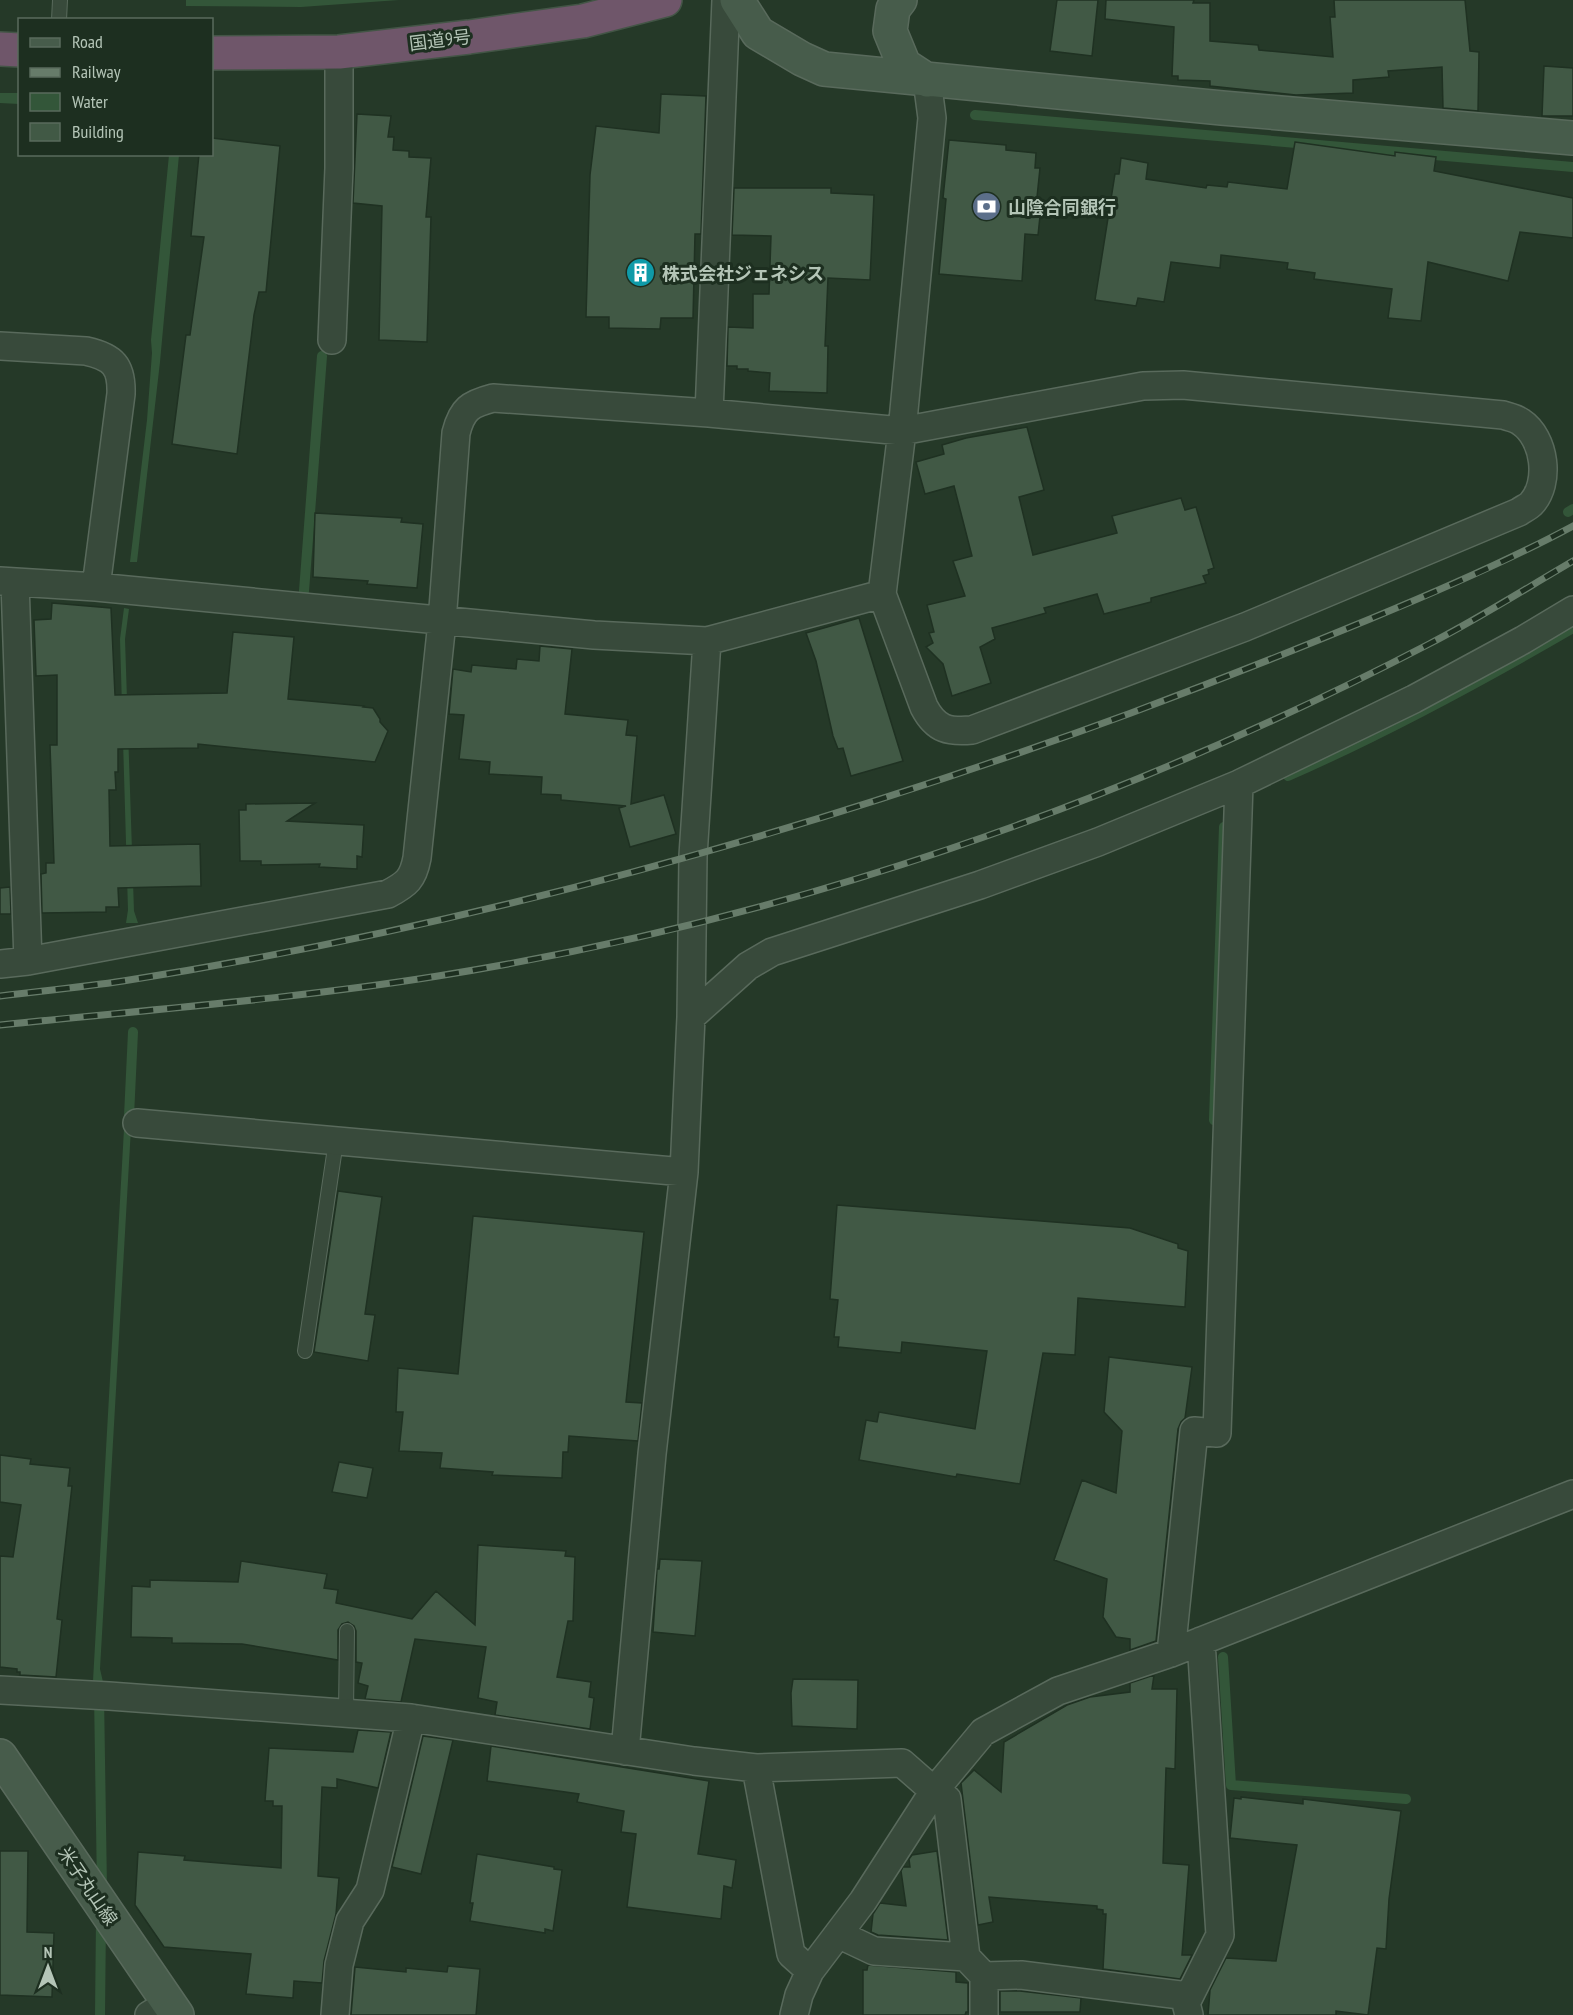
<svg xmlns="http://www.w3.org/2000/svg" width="1573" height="2015" font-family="'PT Sans Narrow','Noto Sans JP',sans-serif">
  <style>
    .water { fill: #335639 }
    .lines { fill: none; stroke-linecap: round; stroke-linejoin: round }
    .stream { stroke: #335639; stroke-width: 10 }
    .building { fill: #415945; stroke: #1f3122; stroke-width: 1.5 }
    .lane-casing { stroke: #596a5c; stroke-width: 16 }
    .street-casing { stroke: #596a5c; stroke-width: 30 }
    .secondary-casing { stroke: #596a5c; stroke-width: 36 }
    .highway-casing { stroke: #435546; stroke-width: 36 }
    .lane { stroke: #384a3b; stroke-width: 14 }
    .street { stroke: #384a3b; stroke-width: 27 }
    .secondary { stroke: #475c4b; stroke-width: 33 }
    .highway { stroke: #6f566a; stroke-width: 33 }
    .rail-casing { stroke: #677c6a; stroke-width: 7 }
    .rail { stroke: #1d2f20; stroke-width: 4.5; stroke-dasharray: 14; stroke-linecap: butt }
    .labels { text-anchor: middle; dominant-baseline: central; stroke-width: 6; stroke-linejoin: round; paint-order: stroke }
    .street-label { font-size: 18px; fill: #b4c5b7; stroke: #1d2f20 }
    .poi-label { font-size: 18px; font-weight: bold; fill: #b4c5b7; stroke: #1d2f20; text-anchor: start }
  </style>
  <rect width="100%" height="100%" fill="#253928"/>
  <path class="water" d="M 186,0 L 399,0 L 301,7 L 186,6 Z
    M 0,93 L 19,93 L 19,104 L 0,103 Z
    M 169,155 L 179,155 L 160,362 L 137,562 L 130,562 L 147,420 L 152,353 L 151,340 Z
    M 124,608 L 129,609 L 125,639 L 134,911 L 138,923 L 126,923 L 128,910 L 120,639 Z
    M 131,1128 L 100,1669 L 103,1682 L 93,1681 L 124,1129 Z"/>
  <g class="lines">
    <path class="stream" d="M 975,115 L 1573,167
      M 1568,512 L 1573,509
      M 304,591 L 322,356
      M 1288,776 C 1386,733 1480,682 1573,628
      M 129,1116 L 133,1032
      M 1214,1120 L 1224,827
      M 1223,1657 L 1231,1785 L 1406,1799
      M 99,1694 L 102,1889
      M 100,2015 L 101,1919"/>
  </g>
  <path class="building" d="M 1057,0 L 1098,0 L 1092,56 L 1050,51 Z
    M 1106,0 L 1194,0 L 1193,3 L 1210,3 L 1210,41 L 1258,45 L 1259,50 L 1333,57 L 1330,17 L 1335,17 L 1334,0 L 1465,0 L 1470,51 L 1479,52 L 1478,111 L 1443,108 L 1442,67 L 1388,71 L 1389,77 L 1353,80 L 1353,93 L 1296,95 L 1210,86 L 1210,81 L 1178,80 L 1178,76 L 1172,76 L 1174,27 L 1105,19 Z
    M 1544,66 L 1573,68 L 1573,116 L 1542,116 Z
    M 661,94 L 706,96 L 701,234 L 695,234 L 693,318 L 661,318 L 660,329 L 609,328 L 609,317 L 586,317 L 590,175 L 596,126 L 659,133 Z
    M 357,114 L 391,116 L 388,137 L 394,137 L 393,150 L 409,151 L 409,157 L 431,158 L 426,217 L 431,217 L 427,342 L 379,340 L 382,206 L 353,203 Z
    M 212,138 L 280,146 L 266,292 L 259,292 L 254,315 L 237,454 L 172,444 L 186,335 L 190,335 L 204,237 L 191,236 L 199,154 L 212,154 Z
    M 949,140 L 1006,145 L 1006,150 L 1036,153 L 1035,168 L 1040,168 L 1036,207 L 1041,207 L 1038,235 L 1025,234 L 1022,281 L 939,274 L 946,199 L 943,198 Z
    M 1295,142 L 1395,156 L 1395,152 L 1436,157 L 1434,171 L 1573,198 L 1573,238 L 1520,232 L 1508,281 L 1428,262 L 1421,321 L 1388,318 L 1392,289 L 1314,279 L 1315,273 L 1287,269 L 1288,263 L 1221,255 L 1220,268 L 1171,262 L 1164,302 L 1138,298 L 1136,306 L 1095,300 L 1115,174 L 1119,174 L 1121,158 L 1148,163 L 1146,179 L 1206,188 L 1207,185 L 1227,187 L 1228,182 L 1287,189 Z
    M 734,188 L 831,188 L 831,193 L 874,195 L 870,280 L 828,278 L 825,346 L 828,346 L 827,393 L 769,391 L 770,373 L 748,371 L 748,369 L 737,369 L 737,366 L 727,366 L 728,327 L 753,328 L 753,294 L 769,294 L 771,236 L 732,235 Z
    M 1027,427 L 1044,490 L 1019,497 L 1033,555 L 1117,533 L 1112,516 L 1181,498 L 1185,510 L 1196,507 L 1214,568 L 1208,570 L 1209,574 L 1203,576 L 1206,583 L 1151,598 L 1151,602 L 1104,614 L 1097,594 L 1044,608 L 1046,613 L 992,628 L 995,639 L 980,647 L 991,683 L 952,696 L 943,664 L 926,647 L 933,643 L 929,633 L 934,632 L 927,605 L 965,596 L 953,561 L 972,556 L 954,486 L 925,494 L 916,462 L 944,454 L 942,445 L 966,438 Z
    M 315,513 L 402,518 L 401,522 L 423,524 L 417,588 L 367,584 L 368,581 L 313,577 Z
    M 52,603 L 111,608 L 115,695 L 227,693 L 233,632 L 294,637 L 288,699 L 364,706 L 363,707 L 373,708 L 380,719 L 380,722 L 388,731 L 375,762 L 198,744 L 198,748 L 118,749 L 118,772 L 115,772 L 116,790 L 109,790 L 110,846 L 200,844 L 201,886 L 118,888 L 119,907 L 106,907 L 106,912 L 42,913 L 41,874 L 46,873 L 46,863 L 54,863 L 50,745 L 57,745 L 57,675 L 36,676 L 34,620 L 51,619 Z
    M 859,618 L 903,761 L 851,776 L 843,748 L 838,749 L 833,736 L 816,661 L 806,633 Z
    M 540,646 L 572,649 L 565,714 L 628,720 L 626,735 L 637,736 L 631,804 L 664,795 L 676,834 L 630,847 L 619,808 L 626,806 L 561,800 L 561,795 L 541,794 L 542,777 L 489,774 L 490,762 L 459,759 L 464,715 L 449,714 L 453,669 L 471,672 L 472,665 L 516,669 L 517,659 L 539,661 Z
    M 315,803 L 287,821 L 364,825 L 362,857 L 357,856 L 357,869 L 319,867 L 320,864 L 261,865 L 261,861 L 240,861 L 239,810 L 246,810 L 246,804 Z
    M 10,887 L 11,914 L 0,914 L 0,888 Z
    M 338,1191 L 382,1197 L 365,1314 L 375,1315 L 368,1361 L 314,1352 Z
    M 837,1205 L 1130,1228 L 1178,1244 L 1178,1248 L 1188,1251 L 1185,1307 L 1078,1298 L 1075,1355 L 1043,1353 L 1020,1484 L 957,1474 L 956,1477 L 859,1460 L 866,1420 L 877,1422 L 879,1412 L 975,1429 L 987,1351 L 902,1342 L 901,1353 L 838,1347 L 839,1337 L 834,1337 L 838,1300 L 830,1299 Z
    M 473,1216 L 644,1232 L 626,1402 L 642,1403 L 638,1441 L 569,1436 L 568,1452 L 563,1452 L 562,1478 L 492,1475 L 493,1472 L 440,1468 L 442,1453 L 399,1451 L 403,1412 L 396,1412 L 398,1368 L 458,1374 Z
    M 1109,1357 L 1192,1367 L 1185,1418 L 1181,1422 L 1178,1429 L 1156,1641 L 1130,1650 L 1130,1639 L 1116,1637 L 1103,1617 L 1107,1579 L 1054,1560 L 1082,1480 L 1116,1493 L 1122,1431 L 1104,1412 Z
    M 0,1455 L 31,1459 L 30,1464 L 70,1468 L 68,1486 L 72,1486 L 57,1619 L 62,1620 L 56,1677 L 20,1675 L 20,1672 L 17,1672 L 17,1669 L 0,1667 L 0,1556 L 13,1557 L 21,1505 L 0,1502 Z
    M 339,1462 L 373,1468 L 367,1498 L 332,1492 Z
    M 478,1545 L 566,1551 L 565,1556 L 575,1557 L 573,1621 L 568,1621 L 557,1677 L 591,1682 L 589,1697 L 594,1698 L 590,1729 L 495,1715 L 497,1702 L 478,1698 L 486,1647 L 415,1639 L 401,1702 L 365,1699 L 368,1686 L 358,1683 L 362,1663 L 356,1662 L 356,1631 L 354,1626 L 348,1622 L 342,1624 L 338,1630 L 338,1660 L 242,1644 L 172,1643 L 172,1638 L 131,1637 L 132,1586 L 150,1587 L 150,1580 L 238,1582 L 241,1561 L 327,1574 L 324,1588 L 338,1590 L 336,1603 L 412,1619 L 436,1591 L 475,1625 Z
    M 660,1559 L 702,1561 L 695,1636 L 653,1632 L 657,1569 L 659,1569 Z
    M 1154,1675 L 1152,1689 L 1177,1689 L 1175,1769 L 1166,1768 L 1163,1863 L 1189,1865 L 1182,1955 L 1192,1955 L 1180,1979 L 1103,1969 L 1106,1914 L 1103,1914 L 1103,1910 L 1097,1909 L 1097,1906 L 989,1897 L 993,1922 L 978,1925 L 961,1783 L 974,1770 L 1001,1792 L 1004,1742 L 1067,1705 L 1090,1697 L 1130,1692 L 1130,1683 Z
    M 793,1679 L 858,1680 L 857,1729 L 792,1726 L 791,1693 Z
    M 358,1730 L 391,1732 L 378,1788 L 337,1779 L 337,1788 L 322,1787 L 318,1876 L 339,1878 L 336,1914 L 324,1961 L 322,1983 L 294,1981 L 293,1998 L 246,1994 L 251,1954 L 164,1947 L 135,1905 L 138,1852 L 185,1856 L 184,1860 L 281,1868 L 282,1806 L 273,1806 L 273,1801 L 265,1801 L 269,1748 L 353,1752 Z
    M 423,1736 L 453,1740 L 421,1874 L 392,1867 Z
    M 491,1746 L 709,1781 L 698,1854 L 736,1860 L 732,1888 L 724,1886 L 721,1919 L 627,1907 L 636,1834 L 621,1832 L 624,1811 L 577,1802 L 579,1794 L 487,1781 Z
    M 1241,1797 L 1303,1804 L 1303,1799 L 1401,1811 L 1389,1899 L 1386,1949 L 1377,1948 L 1368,2015 L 1336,2011 L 1336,2015 L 1208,2015 L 1210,1990 L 1226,1958 L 1276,1961 L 1297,1845 L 1230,1838 L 1234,1798 L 1241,1799 Z
    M 0,1851 L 28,1851 L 27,1932 L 54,1933 L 52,1997 L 0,1995 Z
    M 937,1851 L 948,1940 L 878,1935 L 871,1932 L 873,1914 L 880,1903 L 906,1906 L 901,1871 L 903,1867 L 910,1867 L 909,1859 L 912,1855 Z
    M 477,1854 L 554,1867 L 554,1869 L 562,1870 L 553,1931 L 545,1929 L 545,1933 L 470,1921 L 473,1903 L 470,1903 Z
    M 868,1965 L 956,1972 L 956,1982 L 968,1983 L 968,2012 L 966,2012 L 965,2015 L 863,2015 L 863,1970 L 867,1970 Z
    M 448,1966 L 480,1969 L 476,2015 L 351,2015 L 355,1967 L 406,1972 L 406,1968 L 447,1972 Z
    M 1000,1991 L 1020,1991 L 1081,1998 L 1080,2012 L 1000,2012 Z"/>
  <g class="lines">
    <defs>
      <path id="lane" d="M 59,20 L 60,0
        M 305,1351 L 336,1141
        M 346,1713 L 347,1631"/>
      <path id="street" d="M 332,340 L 339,168 L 339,52
        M 0,346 L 86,351 C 113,357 122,366 121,394 L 96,587
        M 709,413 L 726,0
        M 0,581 L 96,587 L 594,635 L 707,641 L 882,594
        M 15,583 L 28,961
        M 0,964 L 28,961 L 388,894 C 407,884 413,879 417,858 L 442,622 L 456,433 C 462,409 470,404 493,398 L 709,413 L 902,431 L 1143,386 L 1183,385 L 1503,415 C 1509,417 1516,418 1521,422 C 1545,438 1551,483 1531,504 C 1528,507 1523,509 1519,512 L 1245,627 L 972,730 C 949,732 936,730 924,707 L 882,594 L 902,431 L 932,118 L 927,80
        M 691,1017 L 748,966 L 772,952 L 980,885 L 1098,842 L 1239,784 L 1414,699 L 1523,640 L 1573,610
        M 137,1123 L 684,1172
        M 1171,1653 L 1194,1431 L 1217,1433 L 1239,784
        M 0,1690 L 109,1696 L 411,1718 L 694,1761 L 756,1768 L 791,1954 L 810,1971
        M 625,1751 L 652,1454 L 684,1172 L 691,1017 L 693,856 L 707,641
        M 756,1768 L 902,1763 L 934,1791 L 947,1799 L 966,1957 L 984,1976 L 984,2015
        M 838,1934 L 874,1951 L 966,1957
        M 984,1976 L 1021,1975 L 1188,1996
        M 149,2015 L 169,2003
        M 335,2015 L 339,1965 L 350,1921 L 370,1890 L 411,1718
        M 794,2015 L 799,1995 L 810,1971 L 863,1901 L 934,1791 L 983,1732 L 1058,1691 L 1171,1653 L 1573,1494
        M 1189,2015 L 1186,2003 L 1220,1935 L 1201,1641"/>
      <path id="secondary" d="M 737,0 L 758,33 L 802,59 L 824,69 L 1222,108 L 1573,138
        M 900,0 L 893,9 L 890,31 L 904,65 L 927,80
        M 0,1756 L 177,2015"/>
      <path id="highway" d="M 0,49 L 20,50
        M 212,53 L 339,52 L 469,37 L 583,21 L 665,0"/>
    </defs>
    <use href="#lane" class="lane-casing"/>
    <use href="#street" class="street-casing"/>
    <use href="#secondary" class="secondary-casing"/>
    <use href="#highway" class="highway-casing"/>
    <use href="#lane" class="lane"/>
    <use href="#street" class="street"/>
    <use href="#secondary" class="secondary"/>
    <use href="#highway" class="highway"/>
    <defs>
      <path id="rail" d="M 0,996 C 41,991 83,987 123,981 C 468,927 804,833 1131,713 C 1211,683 1290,652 1370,619 C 1438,591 1508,561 1573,526
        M 0,1025 C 146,1010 293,999 438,976 C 784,921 1119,805 1429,644 C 1478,619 1525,589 1573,561"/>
    </defs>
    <use href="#rail" class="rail-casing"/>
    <use href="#rail" class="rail"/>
  </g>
  <defs>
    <symbol id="bank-disc" viewBox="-11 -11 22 22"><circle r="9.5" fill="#5c6f8a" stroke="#1d2f20"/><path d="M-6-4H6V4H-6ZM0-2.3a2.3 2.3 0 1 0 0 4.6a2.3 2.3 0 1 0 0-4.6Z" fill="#fff"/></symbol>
    <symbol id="building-disc" viewBox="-11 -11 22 22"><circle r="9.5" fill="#0f9aa8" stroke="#1d2f20"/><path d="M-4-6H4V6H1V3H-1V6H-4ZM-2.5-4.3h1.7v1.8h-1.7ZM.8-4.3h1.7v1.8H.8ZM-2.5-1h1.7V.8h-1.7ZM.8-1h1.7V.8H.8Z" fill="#fff"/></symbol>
  </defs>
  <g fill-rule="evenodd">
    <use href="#bank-disc" x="970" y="190" width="33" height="33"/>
    <use href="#building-disc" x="624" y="256" width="33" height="33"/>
  </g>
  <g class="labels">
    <g class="street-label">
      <text transform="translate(440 40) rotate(-7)">国道9号</text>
      <text transform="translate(88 1886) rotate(56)">米子丸山線</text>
    </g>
    <g class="poi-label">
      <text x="1008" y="207">山陰合同銀行</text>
      <text x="662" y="273">株式会社ジェネシス</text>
    </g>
  </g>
  <rect x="18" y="18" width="195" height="138" fill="#1d2f20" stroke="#596b5c" stroke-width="1.5"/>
  <rect x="30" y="38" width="30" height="9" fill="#475c4b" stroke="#596b5c" stroke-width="1.5"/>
  <text x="72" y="48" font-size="18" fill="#b4c5b7">Road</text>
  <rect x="30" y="68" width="30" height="9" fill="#677c6a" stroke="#596b5c" stroke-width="1.5"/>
  <text x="72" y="78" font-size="18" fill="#b4c5b7">Railway</text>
  <rect x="30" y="93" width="30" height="18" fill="#335639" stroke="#596b5c" stroke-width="1.5"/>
  <text x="72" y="108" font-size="18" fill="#b4c5b7">Water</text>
  <rect x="30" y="123" width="30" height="18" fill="#415945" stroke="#596b5c" stroke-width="1.5"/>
  <text x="72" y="138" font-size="18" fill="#b4c5b7">Building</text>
  <g transform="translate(48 1967)" stroke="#1d2f20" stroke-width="4.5" paint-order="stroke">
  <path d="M0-4.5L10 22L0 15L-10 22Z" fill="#b4c5b7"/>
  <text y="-9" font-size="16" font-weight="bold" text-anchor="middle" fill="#b4c5b7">N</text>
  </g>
</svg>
